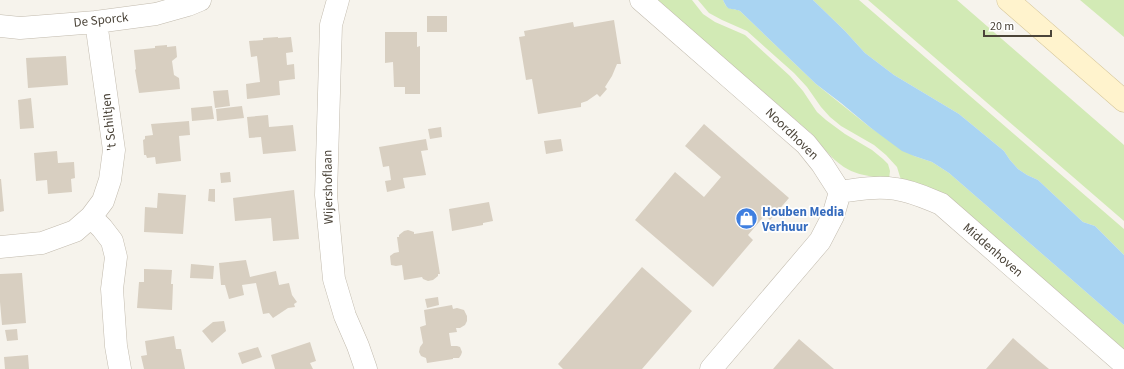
<svg xmlns="http://www.w3.org/2000/svg" width="1124" height="369" font-family="'Source Sans 3',sans-serif">
  <style>
    .green { fill: #d2eab5 }
    .water { fill: #a9d4f2 }
    .building { fill: #d8cfc1 }
    .lines { fill: none; stroke-linecap: round; stroke-linejoin: round }
    .minor-casing { stroke: #c2bbae; stroke-width: 23 }
    .secondary-casing { stroke: #d6c79b; stroke-width: 23 }
    .minor { stroke: #fff; stroke-width: 22 }
    .secondary { stroke: #fff3cd; stroke-width: 22 }
    .labels { text-anchor: middle; dominant-baseline: central; stroke-width: 3.5; stroke-linejoin: round; paint-order: stroke }
    .street-label { font-size: 13px; fill: #4b4439; stroke: #fff }
    .shop-label { font-size: 13px; font-weight: bold; fill: #366cbe; stroke: #fff; text-anchor: start }
  </style>
  <rect width="100%" height="100%" fill="#f6f3ec"/>
  <path class="green" d="M 657,0 L 692,0 L 703,14 L 715,22 L 745,35 L 790,76 L 803,91 L 817,112 L 826,120 L 845,134 L 872,150 L 883,159 L 888,164 L 890,171 L 889,179 C 881,178 872,177 864,175 C 839,170 827,152 812,134 Z
    M 698,0 L 723,0 C 728,12 731,7 740,11 L 816,84 L 871,128 L 914,156 L 932,162 L 949,173 L 1124,325 L 1124,350 L 949,199 L 925,186 L 901,180 L 897,167 L 886,155 L 874,145 L 841,126 L 830,117 L 821,107 L 807,87 L 794,73 L 747,31 L 722,20 L 709,13 Z
    M 813,0 L 859,0 L 1124,229 L 1124,255 L 1095,226 L 1083,222 L 1038,180 L 1027,175 L 1018,169 L 1010,160 L 1004,151 L 959,114 L 894,75 L 865,53 L 845,31 Z
    M 868,0 L 957,0 L 1124,145 L 1124,221 Z
    M 1080,0 L 1124,0 L 1124,37 Z"/>
  <path class="water" d="M 723,0 L 813,0 L 845,31 L 865,53 L 894,75 L 959,114 L 1004,151 L 1010,160 L 1018,169 L 1027,175 L 1038,180 L 1083,222 L 1095,226 L 1124,255 L 1124,325 L 949,173 L 932,162 L 914,156 L 902,151 L 871,128 L 841,103 L 816,84 L 740,11 C 730,7 729,13 723,0 Z"/>
  <path class="building" d="M 427,16 L 447,16 L 447,32 L 427,32 Z
    M 614,20 L 621,64 L 617,64 L 612,76 L 605,87 L 607,89 L 600,97 L 597,94 L 587,101 L 581,103 L 581,107 L 538,114 L 532,79 L 526,80 L 519,37 L 525,36 L 524,31 L 573,22 L 574,27 Z
    M 385,32 L 417,32 L 417,47 L 420,46 L 420,94 L 405,94 L 405,87 L 394,87 L 393,62 L 385,63 Z
    M 278,37 L 278,38 L 291,37 L 293,52 L 286,53 L 287,65 L 294,64 L 295,79 L 279,81 L 280,95 L 247,99 L 246,84 L 260,82 L 257,56 L 251,57 L 249,41 L 263,40 L 263,38 Z
    M 167,45 L 167,47 L 176,46 L 177,57 L 172,61 L 174,75 L 179,78 L 180,89 L 139,93 L 135,70 L 136,69 L 134,50 L 155,48 L 155,46 Z
    M 66,56 L 68,85 L 28,88 L 26,58 Z
    M 228,90 L 230,106 L 215,108 L 213,91 Z
    M 31,98 L 34,128 L 20,129 L 18,100 Z
    M 212,106 L 214,119 L 192,121 L 191,108 Z
    M 242,106 L 244,118 L 217,121 L 216,109 Z
    M 268,115 L 269,127 L 293,125 L 296,151 L 263,154 L 261,137 L 249,138 L 247,117 Z
    M 189,121 L 190,135 L 179,136 L 181,161 L 156,164 L 155,157 L 147,158 L 146,155 L 144,155 L 143,140 L 145,139 L 145,136 L 153,135 L 151,124 Z
    M 704,124 L 789,198 L 770,220 L 765,215 L 748,235 L 753,240 L 713,287 L 635,220 L 675,172 L 704,197 L 721,177 L 685,146 Z
    M 441,127 L 442,137 L 430,139 L 428,129 Z
    M 426,139 L 428,150 L 421,151 L 426,175 L 403,178 L 405,188 L 387,192 L 385,181 L 391,180 L 389,166 L 383,167 L 379,147 Z
    M 561,139 L 563,151 L 546,154 L 544,141 Z
    M 57,151 L 58,163 L 74,162 L 75,178 L 71,179 L 72,192 L 48,194 L 47,180 L 36,181 L 34,153 Z
    M 230,172 L 231,182 L 221,183 L 220,173 Z
    M 0,179 L 1,179 L 4,211 L 0,212 Z
    M 209,189 L 215,189 L 215,202 L 208,201 Z
    M 294,190 L 299,239 L 273,241 L 271,218 L 235,221 L 233,198 Z
    M 158,193 L 186,195 L 183,234 L 144,232 L 145,207 L 157,208 Z
    M 489,202 L 493,221 L 483,223 L 483,225 L 452,231 L 449,209 Z
    M 408,230 L 414,232 L 414,234 L 433,231 L 440,274 L 438,274 L 438,276 L 433,280 L 428,281 L 423,279 L 422,277 L 404,280 L 402,265 L 396,266 L 391,265 L 390,256 L 394,253 L 399,252 L 397,237 L 399,237 L 399,235 L 404,231 Z
    M 246,260 L 250,277 L 276,271 L 279,285 L 289,283 L 292,295 L 297,302 L 294,304 L 295,307 L 288,308 L 273,318 L 269,313 L 263,314 L 256,283 L 242,285 L 244,295 L 229,299 L 225,285 L 221,285 L 219,263 Z
    M 191,264 L 214,266 L 213,279 L 190,278 Z
    M 642,267 L 692,311 L 642,369 L 563,369 L 558,364 Z
    M 144,269 L 172,270 L 171,284 L 173,284 L 172,310 L 137,308 L 139,282 L 144,282 Z
    M 22,273 L 26,323 L 2,325 L 0,302 L 0,274 Z
    M 438,297 L 439,305 L 427,308 L 425,299 Z
    M 452,305 L 453,309 L 457,308 L 464,310 L 467,316 L 467,321 L 465,325 L 460,328 L 456,328 L 457,332 L 449,333 L 451,346 L 457,346 L 460,347 L 462,352 L 461,355 L 459,358 L 453,358 L 453,359 L 427,363 L 426,358 L 421,356 L 419,352 L 420,347 L 423,343 L 420,327 L 426,325 L 424,310 Z
    M 224,321 L 226,331 L 212,343 L 202,331 L 213,322 Z
    M 17,329 L 18,340 L 7,341 L 5,330 Z
    M 174,336 L 176,349 L 181,349 L 185,369 L 144,369 L 141,356 L 147,355 L 145,341 Z
    M 1013,338 L 1038,360 L 1049,369 L 986,369 Z
    M 799,339 L 834,369 L 773,369 Z
    M 310,342 L 316,361 L 310,363 L 313,369 L 275,369 L 271,355 Z
    M 258,347 L 262,357 L 242,364 L 238,353 Z
    M 28,355 L 29,369 L 5,369 L 4,357 Z"/>
  <g class="lines">
    <defs>
      <path id="minor" d="M 338,0 L 331,25 L 326,195 L 334,279 L 345,316 L 358,346 L 366,369
        M 641,0 L 806,144 L 822,164 L 840,192 L 833,216 L 820,241 L 711,369
        M 0,26 L 20,28 L 96,22 L 156,14 L 188,5 L 200,0
        M 840,192 C 859,189 878,186 896,189 C 912,191 926,198 941,204 L 1124,364
        M 91,217 L 102,228 L 112,241 L 116,257 L 112,289 L 116,346 L 120,369
        M 0,247 L 42,243 L 75,231 L 91,217 L 103,201 L 110,180 L 114,150 L 96,22"/>
      <path id="secondary" d="M 1008,0 L 1124,101"/>
    </defs>
    <use href="#minor" class="minor-casing"/>
    <use href="#secondary" class="secondary-casing"/>
    <use href="#minor" class="minor"/>
    <use href="#secondary" class="secondary"/>
  </g>
  <defs>
    <symbol id="shop-disc" viewBox="-11 -11 22 22"><circle r="9.5" fill="#3f7fe0" stroke="#fff"/><path d="M-5-2.5h2.3a2.7 3.5 0 0 1 5.4 0H5L5.5 6h-11ZM-1.5-2.5h3a1.5 2.3 0 0 0-3 0Z" fill="#fff"/></symbol>
  </defs>
  <g fill-rule="evenodd">
    <use href="#shop-disc" x="734" y="206" width="25" height="25"/>
  </g>
  <g class="labels">
    <g class="street-label">
      <text transform="translate(101 20) rotate(-6)">De Sporck</text>
      <text transform="translate(109 122) rotate(-96)">'t Schiltjen</text>
      <text transform="translate(792 134) rotate(44)">Noordhoven</text>
      <text transform="translate(328 187) rotate(-91)">Wijershoflaan</text>
      <text transform="translate(993 250) rotate(41)">Middenhoven</text>
    </g>
    <g class="shop-label">
      <text x="762" y="212">Houben Media<tspan x="762" dy="15">Verhuur</tspan></text>
    </g>
  </g>
  <path d="M984 30v6h67v-6" fill="none" stroke="#4b4439" stroke-width="2"/>
  <text x="990" y="30" font-size="12" fill="#4b4439" stroke="#ffffff" stroke-width="3" paint-order="stroke">20 m</text>
</svg>
